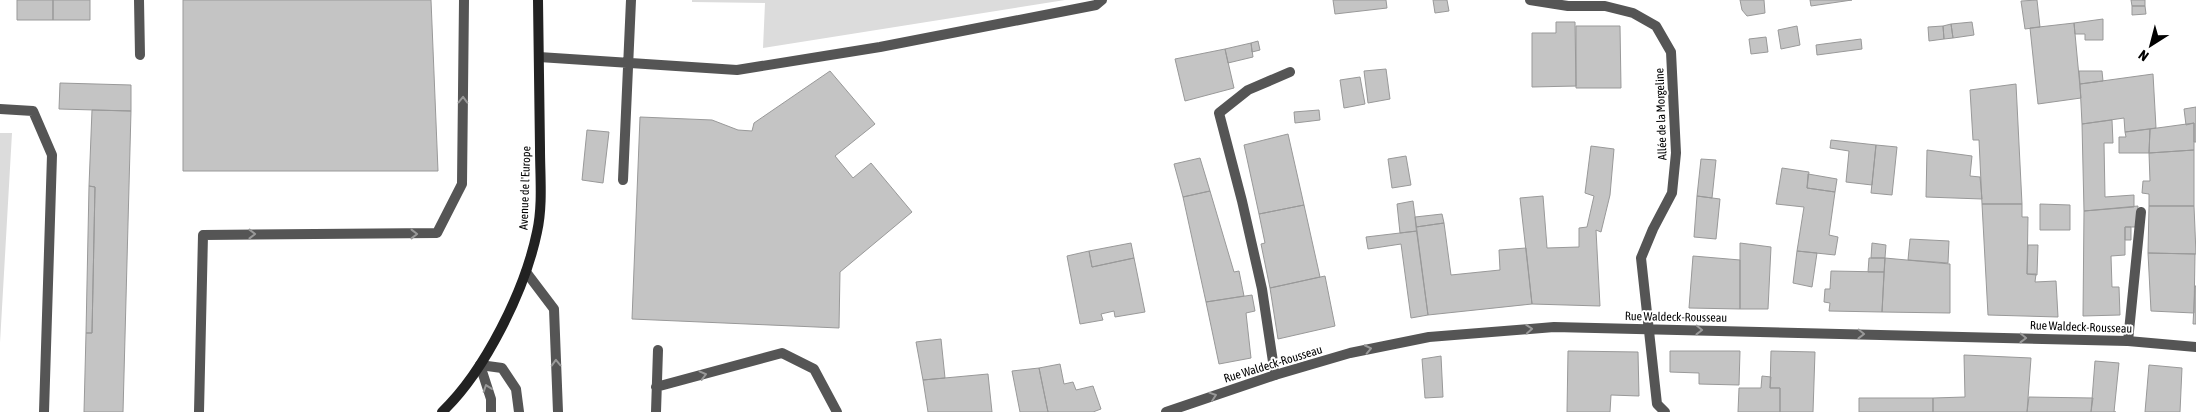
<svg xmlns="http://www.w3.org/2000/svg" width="2196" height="412" font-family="'Asap Condensed',sans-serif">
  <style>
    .green { fill: #dcdcdc }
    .building { fill: #c4c4c4; stroke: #999 }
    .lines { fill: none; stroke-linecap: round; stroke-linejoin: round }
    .lane { stroke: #555; stroke-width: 10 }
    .street { stroke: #555; stroke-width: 10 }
    .secondary { stroke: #222; stroke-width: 10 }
    .oneway { stroke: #999 }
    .labels { text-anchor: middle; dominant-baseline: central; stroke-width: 4; stroke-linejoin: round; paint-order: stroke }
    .street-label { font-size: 12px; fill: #000; stroke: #fff }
  </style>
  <rect width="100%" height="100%" fill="#fff"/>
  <path class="green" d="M 692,0 L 1065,0 L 763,48 L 765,3 L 692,2 Z
    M 0,133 L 12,133 L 0,343 Z"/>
  <path class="building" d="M 17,0 L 53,0 L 53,20 L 17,20 Z
    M 53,0 L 90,0 L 90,20 L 53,20 Z
    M 183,0 L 431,0 L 438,171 L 183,171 Z
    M 1333,0 L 1386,0 L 1387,8 L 1335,14 Z
    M 1433,0 L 1447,0 L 1449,11 L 1435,13 Z
    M 1740,0 L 1764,0 L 1765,13 L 1747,16 L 1742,10 Z
    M 1810,0 L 1852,0 L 1811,6 Z
    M 2037,0 L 2040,27 L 2025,29 L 2021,1 Z
    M 2131,0 L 2145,0 L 2145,6 L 2132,6 Z
    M 2132,6 L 2145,6 L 2146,14 L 2132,15 Z
    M 2103,19 L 2103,40 L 2085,40 L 2085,34 L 2075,34 L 2074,23 Z
    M 1556,22 L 1575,22 L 1576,86 L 1532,87 L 1532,33 L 1556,33 Z
    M 1972,22 L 1974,35 L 1953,38 L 1951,24 Z
    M 2074,23 L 2081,98 L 2038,104 L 2030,28 Z
    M 1951,24 L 1953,38 L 1944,39 L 1943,26 Z
    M 1576,26 L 1620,26 L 1621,88 L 1576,88 Z
    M 1797,26 L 1800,45 L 1781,49 L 1778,30 Z
    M 1943,26 L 1944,39 L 1929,41 L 1928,27 Z
    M 1766,37 L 1768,52 L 1751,54 L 1749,39 Z
    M 1861,39 L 1862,49 L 1817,55 L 1816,45 Z
    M 1258,41 L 1260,50 L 1252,52 L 1251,43 Z
    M 1251,43 L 1253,57 L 1228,63 L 1225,49 Z
    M 1225,49 L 1234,88 L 1185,101 L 1175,59 Z
    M 1386,69 L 1390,99 L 1368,103 L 1364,71 Z
    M 830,71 L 875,124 L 835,156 L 853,178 L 871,163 L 912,212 L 840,272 L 839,328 L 632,319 L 640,117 L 712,120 L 738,130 L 752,131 L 754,123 Z
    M 2079,71 L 2102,71 L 2103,81 L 2080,84 Z
    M 2153,74 L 2156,128 L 2125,132 L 2124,118 L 2082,124 L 2080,84 Z
    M 1360,77 L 1365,104 L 1344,108 L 1340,80 Z
    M 60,83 L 131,85 L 131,111 L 59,109 Z
    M 2016,84 L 2022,204 L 1982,204 L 1979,140 L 1973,140 L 1970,90 Z
    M 2196,107 L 2196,142 L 2194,142 L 2194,123 L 2186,125 L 2184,109 Z
    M 92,110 L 131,111 L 123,412 L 84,412 L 86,333 L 92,333 L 95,187 L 89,186 Z
    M 1319,110 L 1320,120 L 1295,123 L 1294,112 Z
    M 2112,120 L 2113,143 L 2104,143 L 2105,197 L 2134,195 L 2134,207 L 2084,211 L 2082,124 Z
    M 2194,123 L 2194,150 L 2149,153 L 2150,129 Z
    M 2150,129 L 2149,153 L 2119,153 L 2119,137 L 2126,137 L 2125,132 Z
    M 587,130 L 609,132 L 603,183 L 582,180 Z
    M 1288,134 L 1304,205 L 1259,214 L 1244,145 Z
    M 1831,140 L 1876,145 L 1872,185 L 1846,182 L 1849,151 L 1830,148 Z
    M 1876,145 L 1897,147 L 1892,195 L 1871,193 Z
    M 1591,146 L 1614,149 L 1610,195 L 1601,232 L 1596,230 L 1600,306 L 1532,304 L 1520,198 L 1543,196 L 1547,248 L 1579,247 L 1579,228 L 1587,227 L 1594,196 L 1585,193 Z
    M 1927,150 L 1972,156 L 1970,176 L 1980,177 L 1982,199 L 1926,197 Z
    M 2194,150 L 2194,206 L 2149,206 L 2149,194 L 2142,193 L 2143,181 L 2150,181 L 2149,153 Z
    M 1406,156 L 1411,185 L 1392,188 L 1388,159 Z
    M 1200,158 L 1210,191 L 1183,197 L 1174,164 Z
    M 1701,159 L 1716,160 L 1712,198 L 1697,196 Z
    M 1782,168 L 1809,172 L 1807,188 L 1835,192 L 1829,235 L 1838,237 L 1835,255 L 1797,251 L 1804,207 L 1776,204 Z
    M 1808,174 L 1837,179 L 1835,192 L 1807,188 Z
    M 89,186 L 95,187 L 92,333 L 86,333 Z
    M 1210,191 L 1234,272 L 1239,271 L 1244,296 L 1206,302 L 1183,197 Z
    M 1697,196 L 1720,199 L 1716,239 L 1694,237 Z
    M 1413,201 L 1417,231 L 1400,233 L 1397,204 Z
    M 1982,204 L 2022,204 L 2022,217 L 2028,217 L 2027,274 L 2036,274 L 2035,282 L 2056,281 L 2058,317 L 1988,315 Z
    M 2040,204 L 2070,205 L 2070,230 L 2040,230 Z
    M 1304,205 L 1320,277 L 1270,288 L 1261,244 L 1265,243 L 1259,214 Z
    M 2138,206 L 2136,227 L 2125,227 L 2125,255 L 2111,256 L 2112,287 L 2119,287 L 2120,315 L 2083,316 L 2084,211 Z
    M 2149,206 L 2194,206 L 2196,254 L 2148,253 Z
    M 1442,214 L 1444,223 L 1416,227 L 1415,217 Z
    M 1444,223 L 1451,275 L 1500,270 L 1499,250 L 1526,248 L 1532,304 L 1428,315 L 1416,227 Z
    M 2125,227 L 2131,227 L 2131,240 L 2125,240 Z
    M 1417,231 L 1428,315 L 1411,318 L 1401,244 L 1368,249 L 1366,237 Z
    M 1910,239 L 1949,241 L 1948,263 L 1908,260 Z
    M 1131,243 L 1134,258 L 1092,267 L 1089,251 Z
    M 1740,243 L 1771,247 L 1768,309 L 1740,309 Z
    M 1872,243 L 1886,245 L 1885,258 L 1871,258 Z
    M 2028,245 L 2038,245 L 2037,275 L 2027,274 Z
    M 1089,251 L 1092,267 L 1134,258 L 1145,312 L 1115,317 L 1114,311 L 1101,314 L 1103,320 L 1080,324 L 1067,256 Z
    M 1797,251 L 1817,253 L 1812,287 L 1793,283 Z
    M 2148,253 L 2195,254 L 2194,313 L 2151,311 Z
    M 1693,256 L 1740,260 L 1740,309 L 1689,308 Z
    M 1869,258 L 1885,258 L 1884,272 L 1868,272 Z
    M 1885,258 L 1950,264 L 1950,313 L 1882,312 Z
    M 1831,271 L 1884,272 L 1882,312 L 1829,311 L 1830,303 L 1824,302 L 1825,289 L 1830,289 Z
    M 1325,276 L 1335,326 L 1278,339 L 1270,288 Z
    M 2195,286 L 2196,286 L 2196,324 L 2193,324 Z
    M 1252,295 L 1255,311 L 1246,313 L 1251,358 L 1219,364 L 1206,302 Z
    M 941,339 L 945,378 L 923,380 L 916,342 Z
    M 1568,351 L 1638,352 L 1639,396 L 1611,395 L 1610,412 L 1567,412 Z
    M 1670,351 L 1740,351 L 1739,385 L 1699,384 L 1699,373 L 1670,372 Z
    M 1771,351 L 1815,352 L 1813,412 L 1780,412 L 1780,388 L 1770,388 Z
    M 1964,355 L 2031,358 L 2027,412 L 1933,412 L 1933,398 L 1965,397 Z
    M 1441,356 L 1443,397 L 1425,398 L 1422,359 Z
    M 2095,361 L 2119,363 L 2114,412 L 2116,412 L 2091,412 Z
    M 1060,364 L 1064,384 L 1073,382 L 1076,390 L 1093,386 L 1101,409 L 1093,412 L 1048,412 L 1039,368 Z
    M 2149,365 L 2182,368 L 2180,412 L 2145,412 Z
    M 1039,368 L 1048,412 L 1020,412 L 1012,371 Z
    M 988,374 L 992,412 L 928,412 L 923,380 Z
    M 1762,376 L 1771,377 L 1770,388 L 1780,388 L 1780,412 L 1738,412 L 1739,388 L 1761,388 Z
    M 2029,397 L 2093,398 L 2091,412 L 2027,412 Z
    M 1859,398 L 1933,398 L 1933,412 L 1859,412 Z"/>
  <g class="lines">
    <path class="lane" d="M 539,57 L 737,70 L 880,47 L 1096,5 L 1102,0
      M 0,109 L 33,111 L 52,155 L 44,412
      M 623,180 L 631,0
      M 526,272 L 554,309 L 558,412
      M 2128,341 L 2141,212
      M 480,365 L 502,368 L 516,389 L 519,412
      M 1275,375 L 1262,289 L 1242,201 L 1219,113 L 1248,90 L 1290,72
      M 656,387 L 782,353 L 814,369 L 837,412
      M 199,412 L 203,235 L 437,233 L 462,184 L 464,0
      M 656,412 L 658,350"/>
    <path class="street" d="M 139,0 L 140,55
      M 1530,0 L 1568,6 L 1605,6 L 1633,13 L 1656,26 L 1671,52 L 1676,153 L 1672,193 L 1653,229 L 1641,258 L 1657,404 L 1665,412
      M 480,365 L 491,399 L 491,412
      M 1166,412 L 1275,375 L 1350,353 L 1429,337 L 1554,327 L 2128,341 L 2196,347"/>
    <path class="secondary" d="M 442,412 C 485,371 525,290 537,232 C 543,206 540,175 540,149 C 539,99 539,50 538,0"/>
  </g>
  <defs><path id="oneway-chevron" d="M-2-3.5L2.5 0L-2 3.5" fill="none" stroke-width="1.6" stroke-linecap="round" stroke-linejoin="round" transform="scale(1.25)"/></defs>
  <g class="oneway">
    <use href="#oneway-chevron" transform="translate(463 100) rotate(-89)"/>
    <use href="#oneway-chevron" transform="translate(252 234)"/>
    <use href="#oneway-chevron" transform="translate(414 234)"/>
    <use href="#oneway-chevron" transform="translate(1529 329) rotate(-4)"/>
    <use href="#oneway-chevron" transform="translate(1699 330) rotate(1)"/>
    <use href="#oneway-chevron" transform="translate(1861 334) rotate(1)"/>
    <use href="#oneway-chevron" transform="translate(2023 338) rotate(1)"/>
    <use href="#oneway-chevron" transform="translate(1368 349) rotate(-12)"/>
    <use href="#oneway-chevron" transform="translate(556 363) rotate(-92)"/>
    <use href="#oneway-chevron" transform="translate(703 375) rotate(-14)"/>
    <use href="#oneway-chevron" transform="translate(487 388) rotate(-109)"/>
    <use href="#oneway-chevron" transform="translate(1213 396) rotate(-19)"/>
  </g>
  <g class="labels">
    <g class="street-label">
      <text transform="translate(1661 114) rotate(-92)">Allée de la Morgeline</text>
      <text transform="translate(525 188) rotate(-88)">Avenue de l'Europe</text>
      <text transform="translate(1676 317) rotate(1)">Rue Waldeck-Rousseau</text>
      <text transform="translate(2081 327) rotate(2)">Rue Waldeck-Rousseau</text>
      <text transform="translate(1273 364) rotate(-17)">Rue Waldeck-Rousseau</text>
    </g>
  </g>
  <g transform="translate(2151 45) rotate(216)" stroke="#ffffff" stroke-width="4" paint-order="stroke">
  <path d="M0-4L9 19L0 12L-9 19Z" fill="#000000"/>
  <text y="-8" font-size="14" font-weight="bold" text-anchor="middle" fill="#000000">N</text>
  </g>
</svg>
